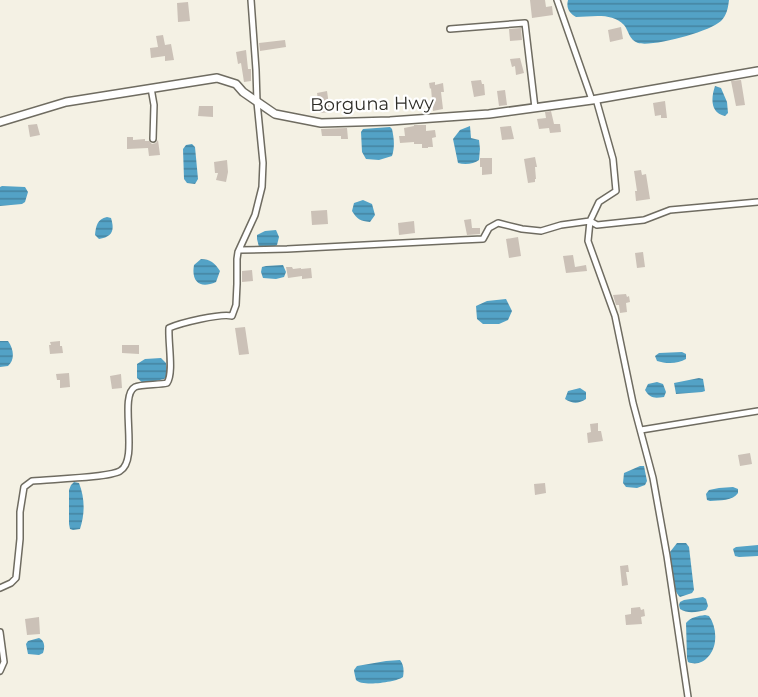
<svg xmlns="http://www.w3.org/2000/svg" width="758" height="697" font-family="Montserrat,sans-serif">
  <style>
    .water { fill: url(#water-rules) }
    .building { fill: #cbc1b7 }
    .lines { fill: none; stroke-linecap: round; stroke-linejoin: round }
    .minor-casing { stroke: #6f6c61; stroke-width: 8 }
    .tertiary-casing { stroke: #6f6c61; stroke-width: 10 }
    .minor { stroke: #fff; stroke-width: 5 }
    .tertiary { stroke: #fff; stroke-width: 7 }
    .labels { text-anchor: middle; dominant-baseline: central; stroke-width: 4.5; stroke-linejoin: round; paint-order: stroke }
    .street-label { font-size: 18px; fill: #2e2d28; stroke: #fff }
  </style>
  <defs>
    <pattern id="water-rules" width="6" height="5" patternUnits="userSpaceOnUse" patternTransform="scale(1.5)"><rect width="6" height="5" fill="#53a2c6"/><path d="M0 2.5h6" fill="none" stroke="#4584a1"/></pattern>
  </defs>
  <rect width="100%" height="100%" fill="#f4f1e4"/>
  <path class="water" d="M 568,0 L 729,0 C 728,8 727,15 721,21 C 709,32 653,47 638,43 C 629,40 629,31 624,25 C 612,12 591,17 576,17 C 569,13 566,8 568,0 Z
    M 715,86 L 721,88 L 727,102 L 728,113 L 725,116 C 710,113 711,98 715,86 Z
    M 470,126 L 471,138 L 479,140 L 480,149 L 479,160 C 474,164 465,165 458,163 L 453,139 L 460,130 Z
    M 390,127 L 392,129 C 394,138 395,147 392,156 L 379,160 L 366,159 L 362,152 L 361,132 L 363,129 Z
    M 192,144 L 195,147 L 198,179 L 195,184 L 187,183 L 184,179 L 183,149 L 186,145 Z
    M 2,186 L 25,187 L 28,192 L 25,202 L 22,204 L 0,206 L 0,187 Z
    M 363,200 L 372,204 L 375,215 L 370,222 C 360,221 357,219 352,211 L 354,203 Z
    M 107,217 L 111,218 C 115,231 112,237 99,239 L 95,235 C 96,226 97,219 107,217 Z
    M 276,230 L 279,237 L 277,245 L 273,247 L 259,247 L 257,239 L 257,235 L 265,231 Z
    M 201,259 C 210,259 215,263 220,271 L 216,282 C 200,289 191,282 194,265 Z
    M 283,265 L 286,272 L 284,277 L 276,279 L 263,278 L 261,272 L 262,267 L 266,266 Z
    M 506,299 L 512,311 L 508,320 L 499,324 L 483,324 L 477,319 L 476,306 L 487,301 Z
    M 0,341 L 8,341 C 14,349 15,360 8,366 L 0,367 Z
    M 682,352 L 686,354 L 686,359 C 678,364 666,364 657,361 L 655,356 L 659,353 Z
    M 161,358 L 166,363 L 167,377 L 164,379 L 144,384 L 137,378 L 137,364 L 145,359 Z
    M 699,378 L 703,379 L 705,391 L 702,392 L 676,394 L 674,383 Z
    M 657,382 L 663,384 L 666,392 L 664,397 C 655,398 650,399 645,390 L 648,384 Z
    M 580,388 L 586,392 L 586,399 C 578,404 573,404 565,399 L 568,391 Z
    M 640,466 L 644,466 L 647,481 L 645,485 L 637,488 L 626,487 L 623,483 L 624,473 Z
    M 74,482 L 79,483 C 85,498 85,514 80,529 L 73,530 L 70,529 L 69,524 L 69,490 L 71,485 Z
    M 733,487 L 738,489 L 738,493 C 733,501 720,500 710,501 L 707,500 L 706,494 L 709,490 L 719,488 Z
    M 677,543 L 686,543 L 689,547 L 694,590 L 692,593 L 680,597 C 671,589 672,564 670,552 Z
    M 758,545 L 758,556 L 739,557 L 735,556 L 733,549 L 736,547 Z
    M 703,597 L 706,599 L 708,606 L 706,610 C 697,612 688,614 680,609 L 679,605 L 680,602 L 684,600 Z
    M 705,615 L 709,616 C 714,623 716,632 715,641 C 714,654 702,668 688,662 L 687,658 L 686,623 C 691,617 698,616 705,615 Z
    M 39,638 C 45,641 45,647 43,653 L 39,655 L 28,654 L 26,644 L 28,641 Z
    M 400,660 C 404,665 404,671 403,677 C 397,682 362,687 356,680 C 356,679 354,672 354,670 L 357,666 L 386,661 Z"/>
  <path class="building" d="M 530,0 L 545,0 L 546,7 L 552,6 L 553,15 L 532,18 Z
    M 188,2 L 190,21 L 178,22 L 177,3 Z
    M 621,27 L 623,39 L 610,42 L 608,30 Z
    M 521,28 L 522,40 L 510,41 L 509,29 Z
    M 163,35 L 165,45 L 171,44 L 174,60 L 165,61 L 165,56 L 151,58 L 150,48 L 158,47 L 156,36 Z
    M 285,40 L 286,47 L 260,51 L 259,43 Z
    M 246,50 L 248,69 L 251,69 L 251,81 L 244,82 L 241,63 L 238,64 L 236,52 Z
    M 520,58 L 524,73 L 516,75 L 515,66 L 512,67 L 510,59 Z
    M 481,80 L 482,84 L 484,84 L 485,95 L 474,97 L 471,81 Z
    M 741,80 L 745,105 L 736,106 L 731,81 Z
    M 435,82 L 435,85 L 443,83 L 444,92 L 441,92 L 443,109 L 433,111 L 431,88 L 430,89 L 429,83 Z
    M 505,90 L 507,105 L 499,106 L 497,91 Z
    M 327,91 L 330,112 L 320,113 L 317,93 Z
    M 665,101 L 667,118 L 661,118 L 661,115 L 655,116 L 653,103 Z
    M 199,106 L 213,106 L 213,117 L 198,116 Z
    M 551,111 L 554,124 L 560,124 L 561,132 L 550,133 L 549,128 L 539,129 L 537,119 L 546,118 L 545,112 Z
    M 37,124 L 40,135 L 30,137 L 28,125 Z
    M 414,125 L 426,125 L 426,131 L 435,130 L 436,137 L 432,138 L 433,147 L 428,147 L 428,148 L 422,148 L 422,144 L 414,144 L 414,142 L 400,143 L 399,136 L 405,136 L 404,128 L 414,126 Z
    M 511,126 L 514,139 L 502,140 L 500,127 Z
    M 347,128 L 348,139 L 341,139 L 341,136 L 322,136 L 321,129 Z
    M 127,137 L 133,137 L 133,140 L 145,139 L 145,141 L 149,141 L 152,144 L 156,143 L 158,140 L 160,155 L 149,156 L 148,148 L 127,149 Z
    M 535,157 L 537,167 L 535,167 L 536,179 L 535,179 L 535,182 L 528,183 L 524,159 Z
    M 480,158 L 492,158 L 492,174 L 482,175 L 482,167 L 480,167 Z
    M 227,160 L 228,172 L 226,182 L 216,180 L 218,173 L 215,173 L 214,162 Z
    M 641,170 L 642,175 L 646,174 L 650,199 L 636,201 L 635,191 L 637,191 L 634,171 Z
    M 327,210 L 328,224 L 312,225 L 311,211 Z
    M 471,219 L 472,228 L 480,228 L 480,234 L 467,235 L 464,220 Z
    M 414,221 L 415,233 L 399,235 L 398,223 Z
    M 518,237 L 521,256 L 509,258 L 506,239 Z
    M 643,252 L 645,267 L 637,268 L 635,253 Z
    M 573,255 L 575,267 L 586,265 L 587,271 L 566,273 L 563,256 Z
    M 286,267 L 292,267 L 293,269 L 301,268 L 301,269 L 311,268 L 312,278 L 302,279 L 302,276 L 288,278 Z
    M 252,270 L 253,281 L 242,282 L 242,271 Z
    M 626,294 L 627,297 L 629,296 L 630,302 L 626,303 L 627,312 L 620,313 L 619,305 L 616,305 L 613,295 Z
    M 245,327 L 249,354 L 239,355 L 235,328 Z
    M 60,341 L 60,346 L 62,346 L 63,353 L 50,354 L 49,345 L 51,345 L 50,342 Z
    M 122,345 L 139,345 L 139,354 L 122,353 Z
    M 69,373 L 70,387 L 60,388 L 60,380 L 57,380 L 56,374 Z
    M 121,374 L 122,388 L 112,389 L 110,376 Z
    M 598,423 L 598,431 L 601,431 L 603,441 L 588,443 L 587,433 L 591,432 L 590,424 Z
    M 750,453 L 752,464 L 740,466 L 738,455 Z
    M 545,483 L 546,493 L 535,495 L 534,484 Z
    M 628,565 L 629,572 L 626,572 L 628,585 L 622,586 L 620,566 Z
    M 640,607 L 641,610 L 644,609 L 645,616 L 641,617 L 642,624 L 626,625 L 625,615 L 631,614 L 631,608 Z
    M 39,617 L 40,634 L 27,635 L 25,619 Z"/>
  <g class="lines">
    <defs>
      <path id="minor" d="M 557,0 L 592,100
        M 450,29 L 525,23 L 535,108
        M 151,88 L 154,105 L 153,139
        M 596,99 L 613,159 L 616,191 L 599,202 L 590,221 L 588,241 L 615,316 L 633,403 L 653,478 L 667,556 L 688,697
        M 240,250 L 287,249 L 461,240 L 483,239 L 489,228 L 498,223 L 522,229 L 541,231 L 561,225 L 590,221 L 597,225 L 644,220 L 670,210 L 758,202
        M 641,430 L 758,411
        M 0,588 L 11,583 L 16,578 L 20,539 L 20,512 L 24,487 L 32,481 C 50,479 108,478 120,471 C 140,460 118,396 135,387 C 141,384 160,385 167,383 C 174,373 168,343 169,328 C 180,323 221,313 232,316 L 236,305 L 237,284 L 237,259 L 238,252 L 255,215 L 262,187 L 263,163 L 257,102 L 256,70 L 251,0
        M 0,632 L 4,662 L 0,671"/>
      <path id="tertiary" d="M 0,122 L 66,102 L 217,78 L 236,84 L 243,92 L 275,114 L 321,123 L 390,121 L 489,114 L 592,100 L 758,71"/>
    </defs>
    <use href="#minor" class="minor-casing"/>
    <use href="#tertiary" class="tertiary-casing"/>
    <use href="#minor" class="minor"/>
    <use href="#tertiary" class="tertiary"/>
  </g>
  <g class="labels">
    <g class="street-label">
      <text transform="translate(372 104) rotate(-1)">Borguna Hwy</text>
    </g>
  </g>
</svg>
